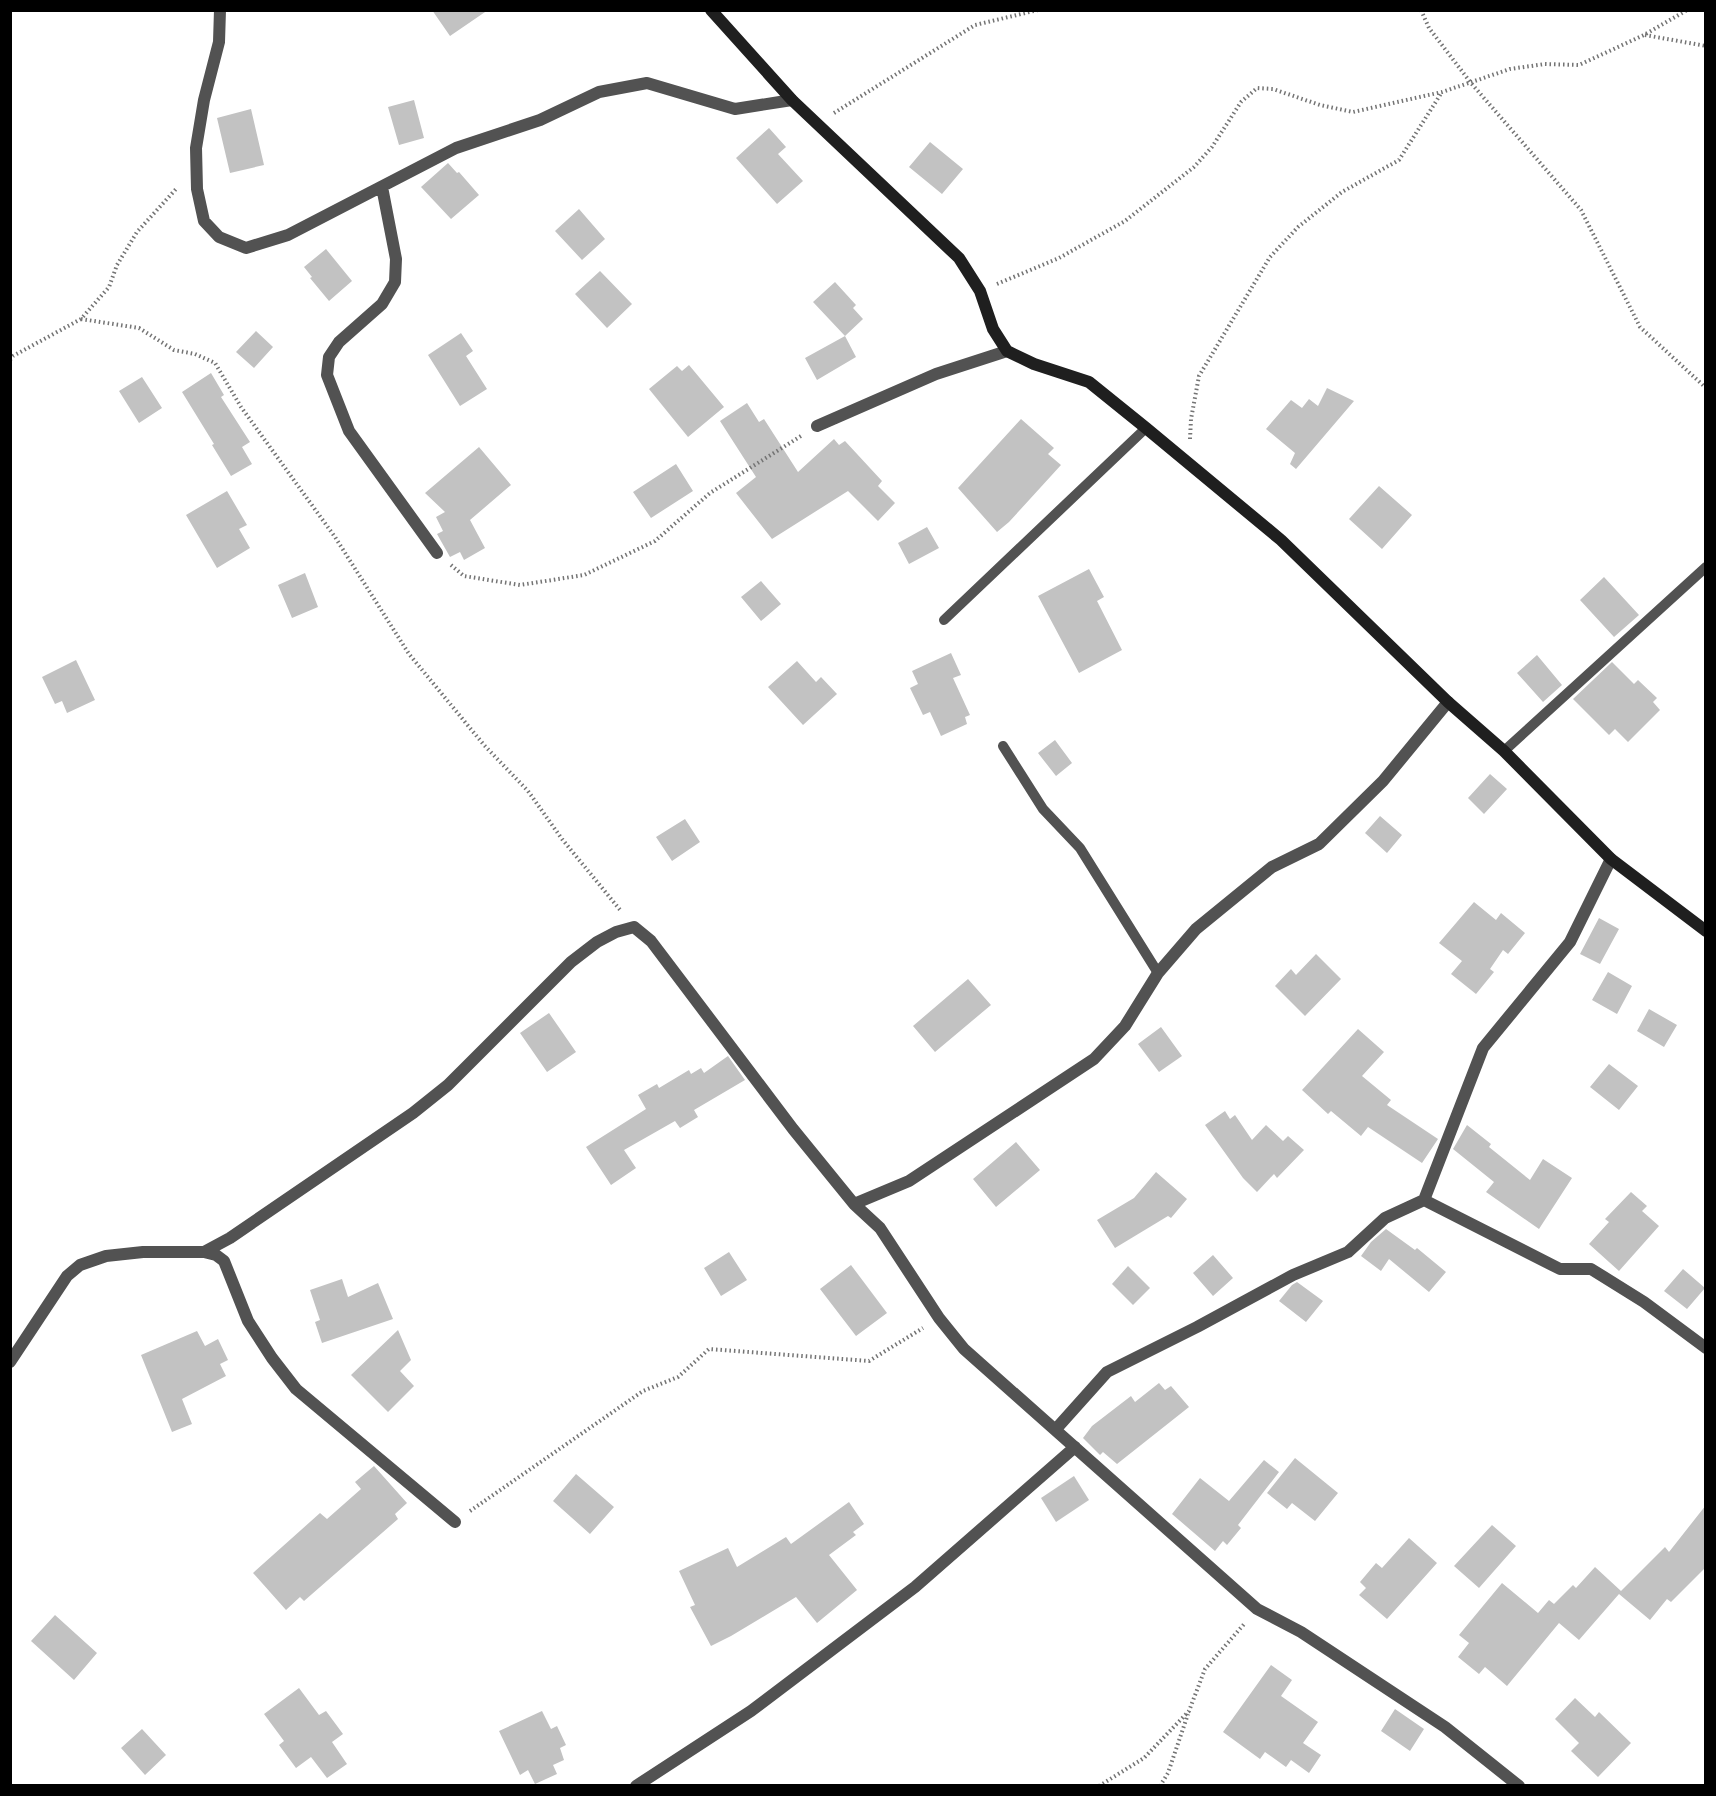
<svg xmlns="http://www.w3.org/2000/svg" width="1716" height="1796" font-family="Roboto,sans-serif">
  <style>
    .building { fill: #c2c2c2 }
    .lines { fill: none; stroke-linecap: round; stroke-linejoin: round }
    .path { stroke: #747474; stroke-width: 4; stroke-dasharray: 1.5 3; stroke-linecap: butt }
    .lane { stroke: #525252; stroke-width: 10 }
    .street { stroke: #525252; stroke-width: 12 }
    .secondary { stroke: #1f1f1f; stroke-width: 12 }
  </style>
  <rect width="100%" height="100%" fill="#fff"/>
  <path class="building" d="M 432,10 L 488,10 L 450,36 Z
    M 414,100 L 424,138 L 399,145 L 388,107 Z
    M 251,109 L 264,165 L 230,173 L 217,118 Z
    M 769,128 L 786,147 L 778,154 L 803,181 L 777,204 L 736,158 Z
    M 930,142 L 963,169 L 942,194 L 909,167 Z
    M 448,163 L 457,173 L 459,172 L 479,195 L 451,219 L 421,187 Z
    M 579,209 L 605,239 L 582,260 L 555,231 Z
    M 326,249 L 352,281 L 329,301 L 310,278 L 312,277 L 304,267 Z
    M 600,271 L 632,304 L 607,328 L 575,294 Z
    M 835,282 L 856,305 L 853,308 L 863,319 L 845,336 L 813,302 Z
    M 256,331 L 273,347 L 254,368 L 236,352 Z
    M 461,333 L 473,351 L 466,356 L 487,389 L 460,406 L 428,355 Z
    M 845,336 L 856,357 L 817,380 L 805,358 Z
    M 689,365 L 724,407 L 688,437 L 649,389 L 677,366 L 682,371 Z
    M 211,373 L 224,395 L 221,397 L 250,442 L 242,447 L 252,464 L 231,476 L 212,445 L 214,444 L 182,392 Z
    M 142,377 L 162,408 L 139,423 L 119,391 Z
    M 1327,388 L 1354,401 L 1296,469 L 1290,464 L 1295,453 L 1266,429 L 1291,400 L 1302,408 L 1309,399 L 1318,406 Z
    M 747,403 L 759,422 L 764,419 L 798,472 L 834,439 L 839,445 L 845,441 L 882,481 L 878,486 L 895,503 L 878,521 L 848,491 L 772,539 L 736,493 L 756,477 L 720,421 Z
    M 1021,419 L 1054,448 L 1048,454 L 1061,465 L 1009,522 L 997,532 L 958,488 Z
    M 479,447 L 511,485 L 470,520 L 485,548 L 464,560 L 460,552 L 450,557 L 437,534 L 443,531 L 436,517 L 445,512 L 425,493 Z
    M 676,464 L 693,491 L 651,518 L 633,492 Z
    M 1379,486 L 1412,515 L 1382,549 L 1349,519 Z
    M 227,491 L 247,525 L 239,529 L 250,548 L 217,568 L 186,515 Z
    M 927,527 L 939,548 L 909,564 L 898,543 Z
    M 1089,569 L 1104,597 L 1097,601 L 1122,650 L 1079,673 L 1038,596 Z
    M 305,573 L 318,607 L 292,618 L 278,585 Z
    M 1604,577 L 1639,615 L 1614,637 L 1580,600 Z
    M 761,581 L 781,604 L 761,621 L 741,597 Z
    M 951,653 L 961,675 L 953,678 L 970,715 L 965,717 L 967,724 L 941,736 L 930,712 L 923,715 L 910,688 L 918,684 L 912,671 Z
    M 1537,655 L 1562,685 L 1543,702 L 1517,673 Z
    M 76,660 L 95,700 L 67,713 L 62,701 L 55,704 L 42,677 Z
    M 797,661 L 816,682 L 821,677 L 837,694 L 803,725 L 768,687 Z
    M 1612,662 L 1634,684 L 1638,680 L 1657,698 L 1653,702 L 1660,710 L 1628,742 L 1615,729 L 1609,735 L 1573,699 Z
    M 1055,740 L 1072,763 L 1056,776 L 1038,753 Z
    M 1490,774 L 1507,789 L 1484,814 L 1468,798 Z
    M 1380,816 L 1402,835 L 1387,853 L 1365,833 Z
    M 685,819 L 700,842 L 672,861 L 656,837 Z
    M 1474,902 L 1496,920 L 1501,913 L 1525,933 L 1508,954 L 1503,950 L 1490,969 L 1494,972 L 1476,994 L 1451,974 L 1462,961 L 1439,943 Z
    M 1599,918 L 1619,929 L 1600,964 L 1580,954 Z
    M 1316,954 L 1341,979 L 1305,1016 L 1275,986 L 1291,969 L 1296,975 Z
    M 1608,972 L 1632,986 L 1617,1014 L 1592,1000 Z
    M 968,979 L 991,1005 L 935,1052 L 913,1026 Z
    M 1649,1009 L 1677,1025 L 1664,1047 L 1637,1031 Z
    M 549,1013 L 576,1052 L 547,1072 L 520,1033 Z
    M 1161,1027 L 1182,1056 L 1159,1072 L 1138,1044 Z
    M 1358,1029 L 1384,1052 L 1362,1076 L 1391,1100 L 1387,1105 L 1438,1139 L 1422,1163 L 1368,1127 L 1361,1136 L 1331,1111 L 1328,1114 L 1302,1090 Z
    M 728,1056 L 745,1080 L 694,1110 L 698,1117 L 680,1128 L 675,1121 L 624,1150 L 636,1168 L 611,1185 L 586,1147 L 646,1109 L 638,1095 L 657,1084 L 659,1088 L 689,1070 L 691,1074 L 701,1068 L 704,1073 Z
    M 1609,1064 L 1638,1086 L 1619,1110 L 1590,1087 Z
    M 1225,1111 L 1230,1119 L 1235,1115 L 1252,1140 L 1266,1125 L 1283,1141 L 1288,1136 L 1304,1150 L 1277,1178 L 1274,1174 L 1257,1192 L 1243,1178 L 1205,1125 Z
    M 1467,1125 L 1491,1144 L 1489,1147 L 1530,1180 L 1543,1159 L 1572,1178 L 1539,1229 L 1486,1192 L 1494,1182 L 1453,1149 Z
    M 1016,1142 L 1040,1170 L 996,1207 L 973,1179 Z
    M 1156,1172 L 1187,1199 L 1171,1218 L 1168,1216 L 1115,1248 L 1097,1220 L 1134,1198 Z
    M 1631,1192 L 1647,1206 L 1642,1211 L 1659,1226 L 1619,1271 L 1589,1244 L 1609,1222 L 1605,1219 Z
    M 1386,1229 L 1415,1250 L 1417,1248 L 1446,1272 L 1429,1292 L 1389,1259 L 1381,1271 L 1361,1256 L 1371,1242 Z
    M 729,1252 L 747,1280 L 721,1296 L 704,1268 Z
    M 1213,1255 L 1233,1278 L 1213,1296 L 1193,1273 Z
    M 851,1265 L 887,1313 L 856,1336 L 820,1289 Z
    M 1128,1266 L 1150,1288 L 1133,1305 L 1112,1284 Z
    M 1683,1269 L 1705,1288 L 1687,1309 L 1664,1291 Z
    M 342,1279 L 348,1297 L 378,1283 L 393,1319 L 322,1343 L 315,1322 L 320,1320 L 310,1290 Z
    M 1297,1282 L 1323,1301 L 1306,1322 L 1279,1301 L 1292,1285 Z
    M 398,1330 L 411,1360 L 400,1371 L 414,1386 L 388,1412 L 351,1375 Z
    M 197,1331 L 205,1346 L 218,1339 L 228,1360 L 220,1364 L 226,1376 L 182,1399 L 192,1424 L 172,1432 L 141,1355 Z
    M 1159,1383 L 1165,1390 L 1171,1386 L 1189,1407 L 1117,1464 L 1103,1452 L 1100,1455 L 1083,1438 L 1092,1426 L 1131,1396 L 1135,1402 Z
    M 1295,1458 L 1338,1493 L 1315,1521 L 1292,1503 L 1287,1509 L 1267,1493 Z
    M 1264,1460 L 1279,1472 L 1238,1525 L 1241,1528 L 1227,1545 L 1223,1541 L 1215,1551 L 1172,1514 L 1200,1478 L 1229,1501 Z
    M 374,1466 L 407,1503 L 395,1514 L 398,1519 L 304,1601 L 300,1597 L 286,1610 L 253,1573 L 320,1513 L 327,1519 L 361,1489 L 355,1482 Z
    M 576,1474 L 614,1507 L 590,1534 L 553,1501 Z
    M 1074,1476 L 1089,1500 L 1056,1522 L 1041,1498 Z
    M 849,1502 L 864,1524 L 853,1532 L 856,1535 L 829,1555 L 857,1590 L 817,1623 L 796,1597 L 731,1636 L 711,1646 L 690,1607 L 695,1605 L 679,1571 L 728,1548 L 737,1567 L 786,1537 L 791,1544 Z
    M 1706,1505 L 1706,1567 L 1671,1602 L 1667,1599 L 1650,1620 L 1619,1594 L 1579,1640 L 1559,1623 L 1507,1686 L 1485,1667 L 1479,1674 L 1458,1657 L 1469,1643 L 1459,1635 L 1502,1583 L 1538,1613 L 1549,1600 L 1554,1604 L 1573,1585 L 1576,1588 L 1595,1567 L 1621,1591 L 1665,1547 L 1669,1552 Z
    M 1492,1525 L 1516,1546 L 1479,1588 L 1454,1566 Z
    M 1409,1538 L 1437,1563 L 1387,1619 L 1359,1595 L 1366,1588 L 1360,1582 L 1376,1563 L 1382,1568 Z
    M 55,1615 L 97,1653 L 74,1680 L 31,1641 Z
    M 1271,1665 L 1292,1680 L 1281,1696 L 1318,1722 L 1303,1743 L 1321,1755 L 1309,1773 L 1291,1760 L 1286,1767 L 1265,1752 L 1260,1759 L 1223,1732 Z
    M 299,1688 L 319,1715 L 326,1711 L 343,1734 L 332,1742 L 347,1764 L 327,1778 L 311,1757 L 296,1768 L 279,1745 L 284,1741 L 264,1714 Z
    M 1575,1698 L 1595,1717 L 1599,1712 L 1631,1743 L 1598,1777 L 1571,1751 L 1579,1743 L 1555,1719 Z
    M 1395,1709 L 1424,1729 L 1410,1751 L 1381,1731 Z
    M 542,1711 L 551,1729 L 557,1726 L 566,1745 L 560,1748 L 564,1760 L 553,1765 L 557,1774 L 535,1784 L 528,1770 L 520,1775 L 499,1731 Z
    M 142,1729 L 166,1755 L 145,1775 L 121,1748 Z"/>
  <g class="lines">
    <path class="path" d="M 1421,10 L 1429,28 L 1471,83 L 1581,210 L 1640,327 L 1706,388
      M 1645,35 L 1706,46
      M 834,113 L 975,25 L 1038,10
      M 997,284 L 1059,258 L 1125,221 L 1194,167 L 1212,147 L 1241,102 L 1257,88 L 1273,89 L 1320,105 L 1353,112 L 1442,92 L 1510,69 L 1545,64 L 1579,65 L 1644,35 L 1687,10
      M 81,319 L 139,328 L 174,350 L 195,354 L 215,363 L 241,407 L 335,537 L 409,654 L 484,745 L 528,791 L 562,839 L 621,911
      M 10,360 L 13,356 L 81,319 L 109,287 L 117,265 L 137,232 L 176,189
      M 1190,439 L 1191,419 L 1199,376 L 1270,257 L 1298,227 L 1342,192 L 1399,160 L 1442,92
      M 451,565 L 464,576 L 520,585 L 584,575 L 655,541 L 710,493 L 801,436
      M 470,1511 L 643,1391 L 678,1377 L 709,1349 L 869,1361 L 923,1328
      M 1099,1786 L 1144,1758 L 1189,1711 L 1205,1669 L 1245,1623
      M 1160,1786 L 1168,1773 L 1188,1714"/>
    <path class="lane" d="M 944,620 L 1146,428
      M 1003,746 L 1043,809 L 1080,848 L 1158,973
      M 1504,751 L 1706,567"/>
    <path class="street" d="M 220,10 L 219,42 L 204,100 L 196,148 L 197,189 L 204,221 L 219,237 L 246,248 L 288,235 L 456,148 L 540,120 L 599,92 L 647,83 L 735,109 L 792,100
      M 382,187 L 396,259 L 395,282 L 382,304 L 339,342 L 329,357 L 327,375 L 349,431 L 437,553
      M 817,426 L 936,374 L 1007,351
      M 1424,1200 L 1483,1048 L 1570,942 L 1611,859
      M 854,1204 L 909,1181 L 1094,1059 L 1125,1026 L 1158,973 L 1196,929 L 1272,867 L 1319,844 L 1383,781 L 1448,702
      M 204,1252 L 216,1255 L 224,1261 L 248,1321 L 272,1358 L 296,1389 L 455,1522
      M 10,1362 L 67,1276 L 80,1265 L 106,1256 L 143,1252 L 204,1252 L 230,1238 L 413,1113 L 448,1085 L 571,962 L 597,942 L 616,932 L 634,927 L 651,941 L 793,1129 L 854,1204 L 880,1228 L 939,1318 L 964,1349 L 1257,1609 L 1301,1632 L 1445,1727 L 1519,1786
      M 1056,1429 L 1107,1372 L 1197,1327 L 1293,1275 L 1348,1252 L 1385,1218 L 1424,1200 L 1560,1269 L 1591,1269 L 1644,1302 L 1706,1348
      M 636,1786 L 751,1711 L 915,1587 L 1075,1447"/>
    <path class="secondary" d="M 711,10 L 792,100 L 959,258 L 980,291 L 993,329 L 1007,351 L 1034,364 L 1089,382 L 1146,428 L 1281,540 L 1448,702 L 1504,751 L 1611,859 L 1706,931"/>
  </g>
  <rect width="1716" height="1796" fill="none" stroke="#000000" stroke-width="24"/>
</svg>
